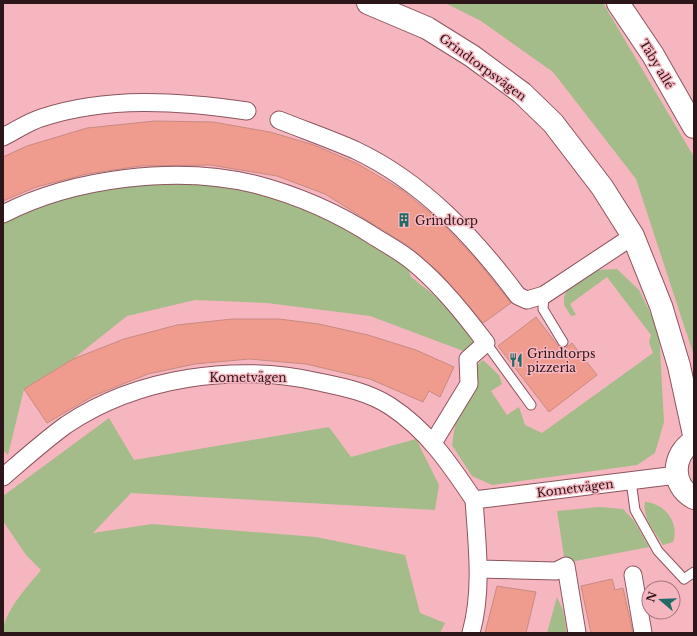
<svg xmlns="http://www.w3.org/2000/svg" width="697" height="636" font-family="'Libre Baskerville',serif">
  <style>
    .green { fill: #a3bc89 }
    .building { fill: #ef9b8e; stroke: #c78b82 }
    .lines { fill: none; stroke-linecap: round; stroke-linejoin: round }
    .service-casing { stroke: #8d555e; stroke-width: 11 }
    .minor-casing { stroke: #8d555e; stroke-width: 19 }
    .tertiary-casing { stroke: #8d555e; stroke-width: 24 }
    .service { stroke: #fff; stroke-width: 9 }
    .minor { stroke: #fff; stroke-width: 17 }
    .tertiary { stroke: #fff; stroke-width: 22 }
    .labels { text-anchor: middle; dominant-baseline: central; stroke-width: 3; stroke-linejoin: round; paint-order: stroke }
    .street-label { font-size: 12px; fill: #2d161a; stroke: #f6b6bf }
    .poi-label { font-size: 12px; fill: #2d161a; stroke: #f6b6bf; text-anchor: start }
  </style>
  <rect width="100%" height="100%" fill="#f6b6bf"/>
  <path class="green" d="M 445,3 L 603,3 L 694,157 L 694,356 L 636,179 L 553,72 L 481,21 Z
    M 131,179 L 217,181 L 304,206 L 405,260 L 411,277 L 444,303 L 474,338 L 474,348 L 466,352 L 370,316 L 267,303 L 195,300 L 127,316 L 73,359 L 24,389 L 8,455 L 3,450 L 3,218 Z
    M 617,269 L 639,290 L 659,330 L 664,422 L 655,453 L 637,465 L 492,485 L 472,476 L 452,445 L 462,378 L 483,360 L 499,375 L 502,384 L 491,391 L 507,415 L 519,407 L 525,425 L 542,433 L 653,353 L 649,342 L 651,335 L 607,277 L 570,304 L 576,315 L 571,316 L 564,305 L 564,297 L 567,290 L 598,270 Z
    M 109,418 L 134,460 L 329,427 L 351,457 L 416,439 L 439,485 L 435,510 L 131,493 L 93,533 L 152,524 L 316,537 L 405,555 L 420,613 L 445,623 L 440,633 L 3,633 C 3,612 29,585 41,570 L 26,555 L 3,521 L 3,496 Z
    M 645,502 C 664,503 680,522 673,542 L 663,545 C 655,532 642,518 645,502 Z
    M 599,507 L 623,509 L 634,521 L 649,547 L 565,563 L 557,511 Z
    M 557,597 L 563,610 L 567,633 L 547,633 Z"/>
  <path class="building" d="M 155,121 L 213,122 L 270,132 L 314,145 L 358,164 L 402,190 L 439,220 L 476,259 L 511,303 L 483,323 L 440,273 L 410,247 L 325,194 L 277,176 L 210,165 L 140,166 L 87,174 L 36,187 L 3,201 L 3,157 L 27,146 L 87,128 Z
    M 536,317 L 562,351 L 572,343 L 597,375 L 549,412 L 498,346 Z
    M 232,319 L 279,319 L 319,324 L 368,335 L 416,350 L 454,367 L 440,397 L 429,391 L 423,402 L 370,379 L 306,364 L 249,359 L 195,364 L 148,374 L 93,396 L 47,423 L 24,389 L 73,359 L 124,339 L 177,325 Z
    M 612,579 L 615,590 L 623,588 L 633,633 L 591,633 L 581,586 Z
    M 497,586 L 536,592 L 526,633 L 485,633 Z"/>
  <g class="lines">
    <defs>
      <path id="service" d="M 544,295 L 543,309 L 563,342
        M 486,343 L 531,405
        M 631,481 L 635,510 L 658,551 L 684,579 L 694,572"/>
      <path id="minor" d="M 279,120 C 304,130 330,139 355,150 C 423,182 474,237 518,296 L 527,300 L 544,295 L 633,236
        M 3,137 C 15,131 28,122 41,118 C 107,96 179,101 247,111
        M 3,214 C 73,178 177,165 254,184 C 297,195 338,213 375,237 C 388,245 401,252 413,262 C 441,285 464,314 486,343 L 468,359 L 469,384 L 433,443
        M 3,477 C 24,459 44,441 66,425 C 137,377 236,363 319,382 C 343,387 369,392 390,406 C 427,430 450,464 474,500 L 677,475
        M 478,569 L 556,571 L 566,566 L 577,633
        M 633,575 L 643,633
        M 471,633 C 483,590 477,544 474,500"/>
      <path id="tertiary" d="M 368,3 L 427,28 L 472,56 L 522,93 L 553,123 L 602,187 L 633,236 L 661,306 L 679,366 L 694,435
        M 618,3 L 653,55 L 694,127
        M 694,441 C 672,454 670,485 694,498"/>
    </defs>
    <use href="#service" class="service-casing"/>
    <use href="#minor" class="minor-casing"/>
    <use href="#tertiary" class="tertiary-casing"/>
    <use href="#service" class="service"/>
    <use href="#minor" class="minor"/>
    <use href="#tertiary" class="tertiary"/>
  </g>
  <defs>
    <symbol id="building-bare" viewBox="-9 -9 18 18"><path d="M-4-6H4V6H1V3H-1V6H-4ZM-2.5-4.3h1.7v1.8h-1.7ZM.8-4.3h1.7v1.8H.8ZM-2.5-1h1.7V.8h-1.7ZM.8-1h1.7V.8H.8Z" fill="#206b66" stroke="#f6b6bf" stroke-width="2.5" paint-order="stroke"/></symbol>
    <symbol id="restaurant-bare" viewBox="-9 -9 18 18"><path d="M-5-6h1v4h1v-4h1v4h1v-4h1v5L-1.5 .5V6h-2V.5L-5-1ZM5-6V6H3V1.5H1.5Q1.5-4 5-6Z" fill="#206b66" stroke="#f6b6bf" stroke-width="2.5" paint-order="stroke"/></symbol>
  </defs>
  <g fill-rule="evenodd">
    <use href="#building-bare" x="394" y="210" width="20" height="20"/>
    <use href="#restaurant-bare" x="506" y="350" width="20" height="20"/>
  </g>
  <g class="labels">
    <g class="street-label">
      <text transform="translate(657 64) rotate(59)">Täby allé</text>
      <text transform="translate(483 67) rotate(36)">Grindtorpsvägen</text>
      <text x="248" y="377">Kometvägen</text>
      <text transform="translate(575 488) rotate(-7)">Kometvägen</text>
    </g>
    <g class="poi-label">
      <text x="415" y="220">Grindtorp</text>
      <text x="527" y="353">Grindtorps<tspan x="527" dy="14">pizzeria</tspan></text>
    </g>
  </g>
  <rect width="697" height="636" fill="none" stroke="#2d161a" stroke-width="8"/>
  <g transform="translate(661 600) rotate(289)"><circle r="19" fill="#f6b6bf" stroke="#a6767d"/>
  <path d="M0-3L7 15L0 10L-7 15Z" fill="#206b66"/>
  <text y="-6" font-size="11" font-weight="bold" text-anchor="middle" fill="#2d161a">N</text>
  </g>
</svg>
